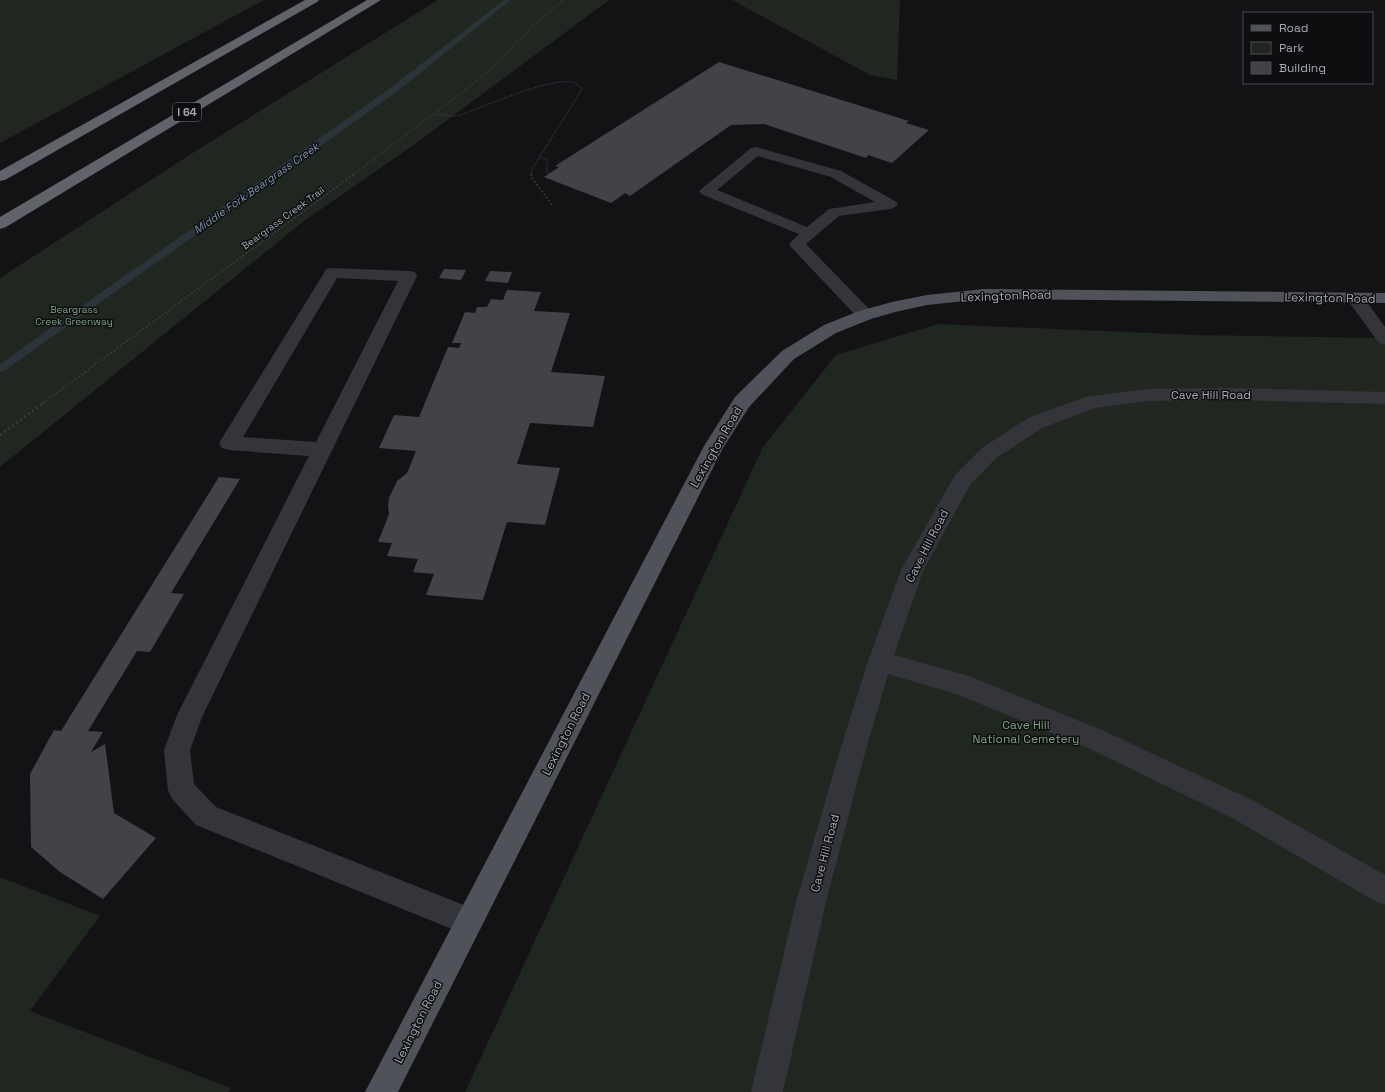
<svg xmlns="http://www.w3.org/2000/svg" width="1385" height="1092" font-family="'Space Grotesk',sans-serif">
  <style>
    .green { fill: #1f2720 }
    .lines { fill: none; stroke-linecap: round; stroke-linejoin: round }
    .stream { fill: #2c343a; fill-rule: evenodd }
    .building { fill: #424348 }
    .path-far2 { stroke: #3a3c41; stroke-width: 1.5; stroke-dasharray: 1 1.5; stroke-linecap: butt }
    .path-far1 { stroke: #3a3c41; stroke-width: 2; stroke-dasharray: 1.5 2.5; stroke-linecap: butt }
    .path { stroke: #3a3c41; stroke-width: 2.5; stroke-dasharray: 2 3; stroke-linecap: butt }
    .minor { fill: #34353a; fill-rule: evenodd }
    .major { fill: #505259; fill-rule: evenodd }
    .highway { fill: #60636a; fill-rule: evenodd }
    .labels { text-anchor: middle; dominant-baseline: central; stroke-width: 3; stroke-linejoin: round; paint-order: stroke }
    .far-street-label { font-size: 10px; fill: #a5aab5; stroke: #0e0e10 }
    .far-park-label { font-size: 10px; fill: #7ca07e; stroke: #0e0e10 }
    .shield { fill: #0e0e10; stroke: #787b84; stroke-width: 1 }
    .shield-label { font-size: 11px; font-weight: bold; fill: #a5aab5 }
    .far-water-label { font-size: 11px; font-style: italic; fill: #7c98b0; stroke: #0e0e10 }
    .street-label { font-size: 12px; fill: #a5aab5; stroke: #0e0e10 }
    .park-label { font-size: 12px; fill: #7ca07e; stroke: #0e0e10 }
  </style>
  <rect width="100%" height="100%" fill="#131315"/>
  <path class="green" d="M 0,0 L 264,0 L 0,143 Z
    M 438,0 L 609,0 L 415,144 L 304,221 L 0,467 L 0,278 L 191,154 Z
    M 732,0 L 900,0 L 897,80 L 870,75 Z
    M 938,324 L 1196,335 L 1385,338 L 1385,1092 L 465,1092 L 763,447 L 836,355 Z
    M 0,877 L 100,916 L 30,1011 L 231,1088 L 228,1092 L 0,1092 Z"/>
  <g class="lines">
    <path class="stream" d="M 504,0 L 511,0 L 395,93 L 4,371 L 0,372 L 0,364 L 389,89 Z"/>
  </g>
  <path class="building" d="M 719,62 L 909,121 L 906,123 L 929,130 L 892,163 L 868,155 L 866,158 L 764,124 L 731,125 L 630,196 L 625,193 L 611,203 L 544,177 L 559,167 L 555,166 Z
    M 444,269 L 466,270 L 461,280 L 439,278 Z
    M 490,271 L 512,272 L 508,283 L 485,281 Z
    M 507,290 L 541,292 L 534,311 L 570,313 L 551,372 L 605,376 L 593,427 L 530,423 L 517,464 L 560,468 L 545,525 L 507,522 L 483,600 L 426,595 L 434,574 L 413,572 L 418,559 L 387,556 L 392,543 L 378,542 L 389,514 L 388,506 L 389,498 L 397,481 L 407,473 L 416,451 L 379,448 L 394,415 L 419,417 L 448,347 L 459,348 L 461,343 L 452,343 L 465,312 L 475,313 L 477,307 L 487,307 L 491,299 L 503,300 Z
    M 219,477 L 240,479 L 171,593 L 184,594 L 150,652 L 137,651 L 88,731 L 103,732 L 91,752 L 105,744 L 114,813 L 156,838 L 103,899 L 60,872 L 31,847 L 30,774 L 54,730 L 61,731 Z"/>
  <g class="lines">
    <path class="path-far2" d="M 435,114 L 452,116 L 461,115 C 484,106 549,78 572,82 C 576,83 579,86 582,89 L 531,171 L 532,175
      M 539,157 L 547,159 L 547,171 L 549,173
      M 353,175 L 482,77 L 534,25 L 563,0"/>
    <path class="path-far1" d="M 531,174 L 532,178 L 553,206
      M 43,403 L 354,174"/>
    <path class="path" d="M 0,435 L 45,402"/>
    <path class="minor" d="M 756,147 L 841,171 L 895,201 L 898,204 L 895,207 L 890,209 L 839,216 L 806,244 L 871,311 L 874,315 L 871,319 L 865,320 L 859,319 L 791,247 L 789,244 L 799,234 L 701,194 L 699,191 L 751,148 ZM 758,156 L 831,177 L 875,202 L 829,209 L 807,227 L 717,190 Z
      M 332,268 L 409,271 L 415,272 L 417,276 L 202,717 L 190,750 L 194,784 L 216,807 L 479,911 L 484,921 L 479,931 L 469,936 L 196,825 L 172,799 L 168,790 L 164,750 L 177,715 L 309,456 L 229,450 L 222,448 L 219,443 L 324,273 L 326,269 ZM 337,278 L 398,281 L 316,442 L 243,437 Z
      M 1355,293 L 1361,294 L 1385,327 L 1385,345 L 1379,343 L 1346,298 L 1349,294 Z
      M 1230,388 L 1385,392 L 1385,404 L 1230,400 L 1147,401 L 1095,408 L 1042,428 L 996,458 L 970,485 L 923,571 L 894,655 L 969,676 L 1104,731 L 1254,801 L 1385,875 L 1385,905 L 1375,901 L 1234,819 L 1086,747 L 956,694 L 888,674 L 863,760 L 825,906 L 783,1092 L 751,1092 L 795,906 L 837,760 L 868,661 L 901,570 L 955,475 L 982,448 L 1028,418 L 1085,397 L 1147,389 Z"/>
    <path class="major" d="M 984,289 L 1385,293 L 1385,303 L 984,299 L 927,305 L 895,312 L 871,319 L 836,333 L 794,359 L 749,407 L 723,448 L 398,1092 L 365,1092 L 704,446 L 735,397 L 782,351 L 824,325 L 859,311 L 892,302 L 927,295 Z"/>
    <path class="highway" d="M 305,0 L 319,0 L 317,2 L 5,180 L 0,181 L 0,171 Z
      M 367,0 L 381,0 L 6,227 L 0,229 L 0,217 Z"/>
  </g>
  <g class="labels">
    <g class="far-street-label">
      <text transform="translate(283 218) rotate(-36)">Beargrass Creek Trail</text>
    </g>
    <g class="far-park-label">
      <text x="74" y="309">Beargrass<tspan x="74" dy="12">Creek Greenway</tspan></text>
    </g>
    <rect class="shield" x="173" y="103" width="28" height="18" rx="3"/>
    <g class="shield-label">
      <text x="187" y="112">I 64</text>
    </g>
    <g class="far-water-label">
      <text transform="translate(256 188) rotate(-35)">Middle Fork Beargrass Creek</text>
    </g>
    <g class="street-label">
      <text transform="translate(1006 296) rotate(-2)">Lexington Road</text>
      <text transform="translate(1330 298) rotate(1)">Lexington Road</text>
      <text x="1211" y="395">Cave Hill Road</text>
      <text transform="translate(716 447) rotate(-60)">Lexington Road</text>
      <text transform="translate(927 546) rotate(-63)">Cave Hill Road</text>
      <text transform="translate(566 734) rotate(-63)">Lexington Road</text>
      <text transform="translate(825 853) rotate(-75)">Cave Hill Road</text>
      <text transform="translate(418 1022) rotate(-63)">Lexington Road</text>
    </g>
    <g class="park-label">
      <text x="1026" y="725">Cave Hill<tspan x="1026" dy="14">National Cemetery</tspan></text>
    </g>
  </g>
  <rect x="1243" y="12" width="130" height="72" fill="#0e0e10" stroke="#4a4c52"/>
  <rect x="1251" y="25" width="20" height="6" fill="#505259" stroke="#4a4c52"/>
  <text x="1279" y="32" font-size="12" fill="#a5aab5">Road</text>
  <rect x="1251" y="42" width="20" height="12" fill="#1f2720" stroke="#4a4c52"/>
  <text x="1279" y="52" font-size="12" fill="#a5aab5">Park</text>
  <rect x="1251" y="62" width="20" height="12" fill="#424348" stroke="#4a4c52"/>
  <text x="1279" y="72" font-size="12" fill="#a5aab5">Building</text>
</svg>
